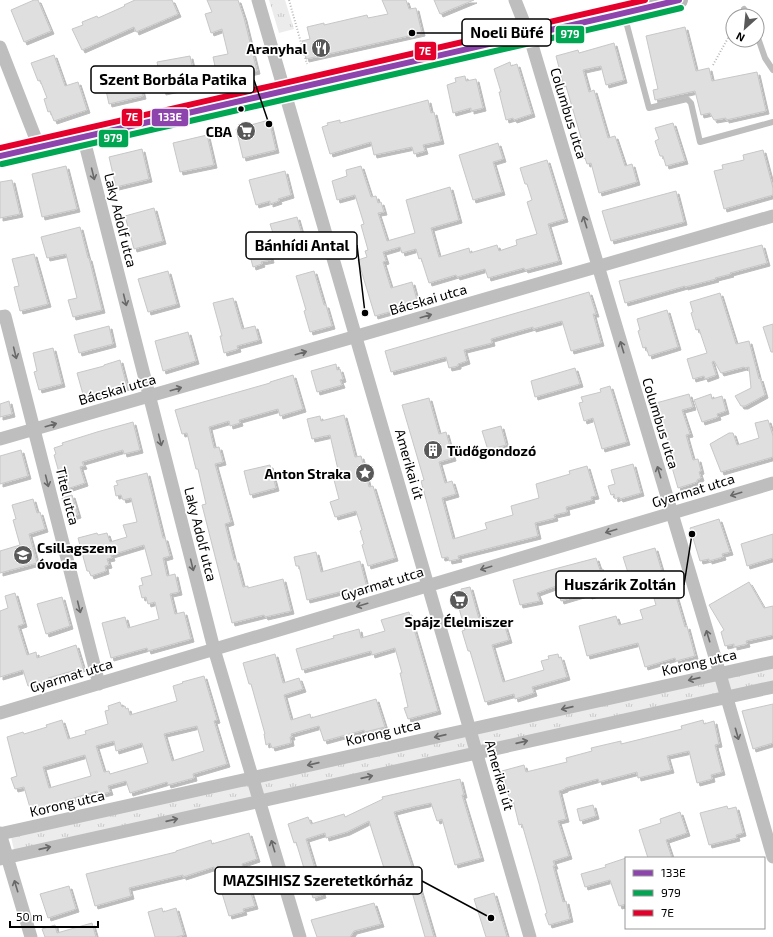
<svg xmlns="http://www.w3.org/2000/svg" width="773" height="937" font-family="'Exo 2',sans-serif">
  <style>
    .grass { fill: url(#grass-tufts) }
    .building { fill: #dfdfdf; stroke: #c7c7c7; fill-rule: evenodd; filter: url(#shadow) }
    .lines { fill: none; stroke-linecap: round; stroke-linejoin: round }
    .path { stroke: #b9b9b9; stroke-width: 2; stroke-dasharray: 1 2; stroke-linecap: butt }
    .lane { stroke: #bebebe; stroke-width: 6 }
    .street { stroke: #bebebe; stroke-width: 13 }
    .secondary { stroke: #b8b8b8; stroke-width: 18 }
    .bus-1-casing { stroke: #fff; stroke-width: 9 }
    .bus-2-casing { stroke: #fff; stroke-width: 9 }
    .bus-3-casing { stroke: #fff; stroke-width: 9 }
    .bus-1 { stroke: #8e44ad; stroke-width: 6 }
    .bus-2 { stroke: #00a651; stroke-width: 6 }
    .bus-3 { stroke: #e4002b; stroke-width: 6 }
    .oneway { stroke: #686868 }
    .bus-dot { fill: #000; stroke: #fff; stroke-width: 1.5 }
    .labels { text-anchor: middle; dominant-baseline: central; stroke-width: 3.5; stroke-linejoin: round; paint-order: stroke }
    .poi-label { font-size: 14px; font-weight: bold; fill: #000; stroke: #fff; text-anchor: end }
    .street-label { font-size: 14px; fill: #000; stroke: #fff }
    .leader { fill: none; stroke: #000; stroke-width: 1.5 }
    .callout-dot { fill: #000; stroke: #fff; stroke-width: 1.5 }
    .callout { fill: #fff; stroke: #000; stroke-width: 1.5 }
    .callout-label { font-size: 15px; text-anchor: middle; font-weight: bold; fill: #000 }
    .line-badge { stroke: #fff; stroke-width: 1.5 }
    .badge-label { font-size: 11px; text-anchor: middle; font-weight: bold; fill: #fff }
  </style>
  <defs>
    <pattern id="grass-tufts" width="24" height="20" patternUnits="userSpaceOnUse"><rect width="24" height="20" fill="#ececec"/><path d="M3 7l-1-3M5 7V3M7 7l1-3M15 17l-1-3M17 17v-4M19 17l1-3" fill="none" stroke="#c9c9c9"/></pattern>
    <filter id="shadow"><feDropShadow dx="3" dy="3" stdDeviation="0" flood-color="#0004"/></filter>
  </defs>
  <rect width="100%" height="100%" fill="#fff"/>
  <path class="grass" d="M 269,0 L 285,0 L 294,29 L 279,33 Z
    M 773,665 L 773,682 L 14,850 L 11,837 Z"/>
  <path class="building" d="M 34,0 L 38,0 L 51,31 L 24,42 L 11,10 Z
    M 135,0 L 172,0 L 178,14 L 136,32 L 134,27 L 82,50 L 72,29 L 83,25 L 82,22 L 97,16 L 98,18 L 125,6 L 124,5 Z
    M 207,0 L 238,0 L 244,18 L 257,71 L 218,80 L 213,57 L 228,54 L 222,29 L 211,33 L 205,14 L 212,12 Z
    M 382,0 L 406,0 L 409,9 L 416,8 L 422,33 L 306,59 L 302,41 L 310,39 L 307,27 L 324,23 L 324,25 L 367,15 L 368,18 L 388,14 Z
    M 434,0 L 474,0 L 440,14 Z
    M 685,27 L 696,71 L 709,68 L 712,81 L 757,72 L 766,111 L 726,120 L 726,118 L 714,120 L 710,113 L 701,115 L 695,91 L 655,100 L 653,90 L 658,89 L 646,36 Z
    M 614,43 L 624,80 L 606,85 L 601,66 L 583,70 L 589,92 L 594,90 L 608,138 L 615,136 L 625,166 L 632,164 L 637,182 L 599,193 L 591,163 L 587,164 L 585,158 L 584,159 L 580,149 L 582,148 L 580,141 L 582,141 L 566,86 L 564,87 L 556,56 L 578,50 L 579,53 Z
    M 54,55 L 65,86 L 78,82 L 87,110 L 54,121 L 50,111 L 48,112 L 44,99 L 47,98 L 40,80 L 38,81 L 31,63 Z
    M 190,56 L 196,85 L 163,92 L 157,62 Z
    M 510,62 L 511,66 L 517,64 L 532,114 L 514,120 L 513,118 L 506,120 L 499,92 L 501,92 L 494,69 Z
    M 136,69 L 143,96 L 109,104 L 103,77 Z
    M 465,76 L 466,81 L 476,79 L 483,108 L 471,111 L 471,108 L 453,113 L 447,85 L 456,82 L 455,78 Z
    M 428,100 L 431,113 L 434,112 L 441,141 L 423,145 L 425,151 L 414,154 L 412,147 L 374,155 L 371,142 L 330,154 L 322,127 L 328,125 L 327,123 L 340,120 L 340,123 Z
    M 269,120 L 276,150 L 243,158 L 236,129 Z
    M 673,123 L 685,161 L 666,166 L 663,156 L 660,156 L 655,141 L 659,139 L 655,128 Z
    M 207,135 L 214,165 L 180,172 L 173,143 Z
    M 498,143 L 503,159 L 493,162 L 502,192 L 473,200 L 459,155 Z
    M 142,149 L 149,179 L 116,187 L 109,157 Z
    M 763,150 L 773,188 L 773,195 L 724,209 L 714,171 L 723,169 L 722,165 L 744,160 L 743,155 Z
    M 547,160 L 565,219 L 548,224 L 559,261 L 525,270 L 524,268 L 488,278 L 485,269 L 457,277 L 456,275 L 429,283 L 421,258 L 419,259 L 416,249 L 402,253 L 400,247 L 383,252 L 386,261 L 383,262 L 391,288 L 412,282 L 418,304 L 375,316 L 358,260 L 367,257 L 365,251 L 368,250 L 361,225 L 364,224 L 355,195 L 337,200 L 332,181 L 347,176 L 346,170 L 361,166 L 371,197 L 376,196 L 378,203 L 381,202 L 384,212 L 378,213 L 387,241 L 415,233 L 406,200 L 450,187 L 459,220 L 431,228 L 439,257 L 469,248 L 470,253 L 497,245 L 499,251 L 517,245 L 516,240 L 537,234 L 527,202 L 532,200 L 527,184 L 525,184 L 520,168 Z
    M 66,166 L 77,209 L 42,217 L 32,174 Z
    M 285,171 L 291,195 L 278,199 L 279,201 L 270,204 L 270,201 L 256,205 L 249,180 Z
    M 12,180 L 20,214 L 0,218 L 0,182 Z
    M 676,191 L 684,222 L 611,241 L 602,211 Z
    M 154,208 L 163,241 L 134,249 L 125,216 Z
    M 297,217 L 303,238 L 268,247 L 271,260 L 261,262 L 262,264 L 253,267 L 247,244 L 274,236 L 270,224 Z
    M 80,227 L 88,258 L 89,258 L 102,310 L 73,317 L 68,300 L 77,298 L 66,254 L 47,258 L 41,237 Z
    M 762,245 L 767,263 L 730,273 L 731,274 L 715,278 L 716,279 L 685,287 L 685,286 L 625,303 L 619,281 Z
    M 34,254 L 48,304 L 20,311 L 14,287 L 19,286 L 12,259 Z
    M 168,271 L 177,304 L 148,312 L 138,279 Z
    M 314,271 L 324,305 L 326,305 L 332,326 L 310,332 L 304,311 L 306,310 L 296,276 Z
    M 589,292 L 596,314 L 593,314 L 601,343 L 571,351 L 562,321 L 533,329 L 533,327 L 491,339 L 492,343 L 464,350 L 467,361 L 458,364 L 458,366 L 449,368 L 446,357 L 391,372 L 385,351 Z
    M 720,293 L 736,344 L 749,341 L 759,379 L 760,378 L 765,395 L 745,406 L 741,406 L 735,396 L 751,388 L 749,367 L 745,368 L 744,367 L 721,373 L 714,361 L 712,362 L 716,375 L 705,379 L 704,376 L 693,379 L 687,359 L 707,353 L 699,329 L 696,330 L 691,313 L 693,312 L 690,302 Z
    M 233,298 L 242,329 L 255,326 L 259,340 L 237,346 L 238,349 L 224,353 L 220,336 L 222,336 L 213,303 Z
    M 667,310 L 678,347 L 649,356 L 646,347 L 643,348 L 638,331 L 640,330 L 637,319 Z
    M 773,324 L 773,352 L 771,352 L 763,327 Z
    M 109,326 L 113,344 L 79,353 L 74,335 Z
    M 188,332 L 196,361 L 163,371 L 155,341 Z
    M 53,348 L 62,384 L 39,390 L 34,372 L 37,371 L 33,353 Z
    M 120,360 L 127,387 L 84,398 L 77,373 L 104,366 L 104,365 Z
    M 336,364 L 337,370 L 340,369 L 343,379 L 340,380 L 342,385 L 317,392 L 311,371 Z
    M 575,368 L 580,384 L 535,397 L 531,381 Z
    M 293,375 L 303,409 L 280,416 L 278,409 L 239,420 L 240,423 L 230,426 L 229,421 L 209,427 L 214,448 L 219,447 L 223,462 L 215,464 L 231,522 L 225,524 L 234,560 L 236,560 L 243,587 L 248,586 L 248,588 L 283,579 L 291,611 L 265,617 L 264,615 L 232,623 L 202,505 L 206,504 L 198,469 L 196,469 L 187,433 L 182,434 L 175,410 L 270,383 L 270,382 Z
    M 610,386 L 627,442 L 602,449 L 593,418 L 584,421 L 579,403 L 583,402 L 581,397 L 601,392 L 600,389 Z
    M 689,394 L 693,407 L 682,410 L 690,434 L 686,435 L 693,460 L 698,459 L 701,471 L 699,472 L 701,478 L 697,480 L 697,482 L 678,488 L 669,457 L 673,456 L 656,403 Z
    M 711,394 L 712,399 L 722,396 L 726,411 L 717,414 L 718,417 L 702,422 L 694,400 Z
    M 429,398 L 439,434 L 446,432 L 453,458 L 439,462 L 445,483 L 452,481 L 456,494 L 442,498 L 453,539 L 487,529 L 485,523 L 513,515 L 511,506 L 539,498 L 536,484 L 570,474 L 569,471 L 587,466 L 596,496 L 591,497 L 592,500 L 566,507 L 567,512 L 554,515 L 555,518 L 535,523 L 538,536 L 458,556 L 459,559 L 449,561 L 448,557 L 442,558 L 421,481 L 424,480 L 402,405 Z
    M 9,401 L 12,414 L 0,417 L 0,404 Z
    M 344,415 L 355,457 L 361,456 L 369,487 L 373,486 L 395,558 L 368,566 L 362,545 L 364,544 L 360,531 L 362,530 L 356,511 L 335,517 L 330,502 L 339,499 L 333,476 L 339,474 L 330,435 L 312,439 L 307,419 L 320,416 L 321,421 Z
    M 768,420 L 773,436 L 773,457 L 721,472 L 710,444 L 729,433 L 733,433 L 737,445 L 759,438 L 755,423 Z
    M 133,422 L 140,450 L 124,454 L 123,450 L 82,462 L 84,466 L 80,467 L 85,483 L 64,490 L 54,455 L 56,454 L 54,448 L 63,445 L 62,443 L 97,432 Z
    M 501,426 L 506,445 L 488,450 L 482,431 Z
    M 21,450 L 28,476 L 0,484 L 0,456 Z
    M 633,464 L 641,493 L 620,499 L 619,497 L 615,499 L 614,494 L 611,495 L 608,486 L 615,484 L 611,470 Z
    M 270,465 L 276,488 L 250,495 L 244,471 Z
    M 147,473 L 163,538 L 165,538 L 170,556 L 163,558 L 167,576 L 175,574 L 179,592 L 170,594 L 175,614 L 184,612 L 191,639 L 148,651 L 147,648 L 111,658 L 102,623 L 125,617 L 128,628 L 159,619 L 155,602 L 148,604 L 146,597 L 142,598 L 139,586 L 143,585 L 141,578 L 152,575 L 144,545 L 111,555 L 112,558 L 107,559 L 109,565 L 105,566 L 106,571 L 91,576 L 89,571 L 87,571 L 78,538 L 97,533 L 98,535 L 107,533 L 110,542 L 127,537 L 123,525 L 137,522 L 131,498 L 123,500 L 121,495 L 116,496 L 114,486 L 118,485 L 116,481 Z
    M 72,495 L 78,515 L 68,518 L 62,498 Z
    M 33,499 L 37,513 L 40,512 L 45,529 L 29,534 L 37,563 L 0,573 L 0,551 L 20,545 L 13,520 L 16,519 L 12,505 Z
    M 719,519 L 730,552 L 722,554 L 723,557 L 709,561 L 709,559 L 700,561 L 690,528 Z
    M 773,534 L 773,558 L 747,566 L 741,544 Z
    M 655,548 L 666,585 L 672,583 L 685,627 L 687,626 L 695,656 L 676,661 L 675,658 L 645,667 L 638,643 L 587,656 L 579,626 L 616,616 L 619,625 L 643,619 L 640,610 L 656,605 L 648,578 L 642,580 L 641,576 L 630,579 L 623,557 Z
    M 316,552 L 321,572 L 360,561 L 367,588 L 343,594 L 343,591 L 307,600 L 299,566 L 296,566 L 294,557 Z
    M 596,558 L 600,570 L 603,569 L 609,590 L 589,596 L 588,593 L 561,601 L 556,586 L 537,593 L 540,601 L 520,605 L 513,580 Z
    M 749,582 L 764,608 L 773,606 L 773,635 L 746,641 L 747,644 L 734,647 L 734,644 L 725,646 L 721,632 L 724,630 L 709,605 Z
    M 470,587 L 479,619 L 486,617 L 488,624 L 503,620 L 509,640 L 492,645 L 503,682 L 544,670 L 541,661 L 549,659 L 548,656 L 558,654 L 559,658 L 561,657 L 567,677 L 532,687 L 534,693 L 515,699 L 514,694 L 485,702 L 470,651 L 468,651 L 462,631 L 465,630 L 456,597 L 463,595 L 461,589 Z
    M 15,593 L 24,624 L 18,626 L 27,655 L 36,652 L 37,658 L 76,645 L 83,668 L 48,678 L 49,680 L 28,686 L 23,670 L 0,677 L 0,611 L 8,608 L 5,596 Z
    M 62,597 L 70,626 L 46,634 L 37,604 Z
    M 409,612 L 438,711 L 408,719 L 404,708 L 408,707 L 400,673 L 402,673 L 395,648 L 372,655 L 371,651 L 302,670 L 296,649 L 334,638 L 333,636 L 359,629 L 361,638 L 385,631 L 381,620 Z
    M 275,654 L 283,683 L 299,678 L 303,689 L 284,695 L 291,720 L 310,714 L 311,718 L 376,699 L 385,727 L 365,732 L 364,730 L 324,741 L 319,726 L 291,734 L 292,737 L 290,737 L 291,743 L 272,748 L 270,743 L 266,745 L 264,734 L 265,734 L 251,684 L 249,684 L 243,663 Z
    M 204,676 L 217,720 L 214,721 L 227,764 L 193,774 L 194,778 L 168,785 L 167,782 L 130,793 L 126,781 L 108,786 L 110,792 L 98,795 L 97,791 L 31,811 L 24,787 L 15,789 L 11,778 L 17,776 L 7,737 L 23,732 L 24,734 L 47,727 L 46,725 L 62,720 L 68,739 L 86,734 L 85,731 L 108,724 L 105,711 L 109,710 L 108,706 L 120,702 L 122,707 L 125,706 L 126,709 L 128,708 L 130,715 L 177,701 L 173,686 L 183,683 L 182,682 ZM 197,726 L 204,751 L 172,761 L 164,734 ZM 114,741 L 116,751 L 142,743 L 148,763 L 110,774 L 109,771 L 104,772 L 96,746 ZM 85,755 L 91,776 L 49,788 L 43,767 Z
    M 773,704 L 773,743 L 753,749 L 742,711 Z
    M 703,720 L 704,724 L 714,721 L 719,744 L 715,745 L 722,772 L 711,775 L 712,779 L 697,783 L 689,751 L 667,756 L 671,770 L 638,778 L 637,772 L 599,782 L 598,779 L 565,788 L 565,789 L 559,791 L 566,819 L 558,821 L 569,856 L 553,861 L 555,866 L 553,866 L 563,902 L 566,901 L 570,919 L 549,925 L 545,914 L 547,913 L 540,888 L 540,887 L 522,824 L 519,825 L 513,800 L 510,801 L 502,771 L 524,765 L 526,772 L 567,762 L 566,758 L 592,751 L 591,748 L 621,741 L 621,744 L 682,729 L 681,726 Z
    M 460,779 L 464,795 L 462,795 L 481,858 L 455,865 L 442,819 L 437,821 L 431,803 L 413,807 L 394,812 L 416,879 L 390,887 L 369,821 L 347,832 L 326,838 L 325,833 L 306,839 L 323,895 L 313,898 L 296,842 L 294,843 L 288,824 L 308,817 L 311,824 L 344,814 L 345,817 L 383,799 L 382,797 Z
    M 593,805 L 596,816 L 580,821 L 577,809 Z
    M 727,806 L 728,809 L 736,807 L 743,833 L 736,835 L 737,838 L 709,845 L 700,813 Z
    M 680,812 L 687,833 L 666,840 L 672,858 L 648,858 L 639,830 L 661,823 L 660,819 Z
    M 249,833 L 257,859 L 242,864 L 255,906 L 243,909 L 244,912 L 229,916 L 214,867 L 183,877 L 183,875 L 129,888 L 131,896 L 95,906 L 86,874 L 176,852 L 176,851 L 211,840 L 212,844 Z
    M 626,858 L 626,904 L 619,906 L 610,880 L 585,887 L 581,874 L 606,867 L 605,865 Z
    M 418,883 L 434,937 L 425,937 L 410,885 Z
    M 69,886 L 76,909 L 48,918 L 40,894 Z
    M 494,893 L 507,937 L 486,937 L 474,899 Z
    M 374,903 L 381,924 L 354,931 L 350,937 L 317,937 L 311,920 Z
    M 162,908 L 163,912 L 176,908 L 184,935 L 176,937 L 155,937 L 148,912 Z
    M 92,923 L 96,937 L 45,937 L 42,929 L 55,925 L 57,933 Z"/>
  <g class="lines">
    <path class="path" d="M 289,0 L 307,64
      M 713,65 L 733,29"/>
    <path class="lane" d="M 744,9 L 749,16
      M 624,14 L 649,108 L 687,99 L 691,103 L 700,142 L 773,122
      M 757,35 L 765,58 L 773,70"/>
    <path class="street" d="M 258,0 L 530,937
      M 515,0 L 530,38 L 720,674 L 773,857
      M 0,47 L 39,147
      M 83,136 L 214,649 L 300,937
      M 0,317 L 5,316 L 99,684
      M 0,439 L 773,216
      M 0,713 L 773,483
      M 0,833 L 31,937
      M 0,834 L 773,662
      M 0,859 L 773,687"/>
    <path class="secondary" d="M 0,156 L 273,93 L 529,36 L 679,0"/>
    <defs>
      <path id="bus-1" d="M 0,156 C 226,104 453,54 679,0"/>
      <path id="bus-2" d="M 2,164 C 228,112 455,62 681,8"/>
      <path id="bus-3" d="M 0,148 C 215,98 430,51 645,0"/>
    </defs>
    <use href="#bus-1" class="bus-1-casing"/>
    <use href="#bus-2" class="bus-2-casing"/>
    <use href="#bus-3" class="bus-3-casing"/>
    <use href="#bus-1" class="bus-1"/>
    <use href="#bus-2" class="bus-2"/>
    <use href="#bus-3" class="bus-3"/>
  </g>
  <defs><path id="oneway-shaft" d="M-6 0H5M1.5-3L5.5 0L1.5 3" fill="none" stroke-width="1.6" stroke-linecap="round" stroke-linejoin="round"/></defs>
  <g class="oneway">
    <use href="#oneway-shaft" transform="translate(93 174) rotate(76)"/>
    <use href="#oneway-shaft" transform="translate(585 222) rotate(-107)"/>
    <use href="#oneway-shaft" transform="translate(125 300) rotate(76)"/>
    <use href="#oneway-shaft" transform="translate(426 316) rotate(-16)"/>
    <use href="#oneway-shaft" transform="translate(622 347) rotate(-107)"/>
    <use href="#oneway-shaft" transform="translate(15 353) rotate(76)"/>
    <use href="#oneway-shaft" transform="translate(301 353) rotate(-16)"/>
    <use href="#oneway-shaft" transform="translate(176 389) rotate(-16)"/>
    <use href="#oneway-shaft" transform="translate(51 425) rotate(-16)"/>
    <use href="#oneway-shaft" transform="translate(160 440) rotate(76)"/>
    <use href="#oneway-shaft" transform="translate(659 472) rotate(-107)"/>
    <use href="#oneway-shaft" transform="translate(47 481) rotate(76)"/>
    <use href="#oneway-shaft" transform="translate(736 494) rotate(163)"/>
    <use href="#oneway-shaft" transform="translate(611 531) rotate(163)"/>
    <use href="#oneway-shaft" transform="translate(192 565) rotate(76)"/>
    <use href="#oneway-shaft" transform="translate(486 568) rotate(163)"/>
    <use href="#oneway-shaft" transform="translate(362 605) rotate(163)"/>
    <use href="#oneway-shaft" transform="translate(79 607) rotate(76)"/>
    <use href="#oneway-shaft" transform="translate(708 636) rotate(-107)"/>
    <use href="#oneway-shaft" transform="translate(694 679) rotate(167)"/>
    <use href="#oneway-shaft" transform="translate(567 708) rotate(167)"/>
    <use href="#oneway-shaft" transform="translate(737 734) rotate(74)"/>
    <use href="#oneway-shaft" transform="translate(440 736) rotate(167)"/>
    <use href="#oneway-shaft" transform="translate(522 742) rotate(-13)"/>
    <use href="#oneway-shaft" transform="translate(313 764) rotate(167)"/>
    <use href="#oneway-shaft" transform="translate(367 777) rotate(-13)"/>
    <use href="#oneway-shaft" transform="translate(172 820) rotate(-13)"/>
    <use href="#oneway-shaft" transform="translate(273 846) rotate(-107)"/>
    <use href="#oneway-shaft" transform="translate(45 848) rotate(-13)"/>
    <use href="#oneway-shaft" transform="translate(16 886) rotate(-107)"/>
  </g>
  <defs>
    <symbol id="restaurant-disc" viewBox="-11 -11 22 22"><circle r="9.5" fill="#595959" stroke="#fff"/><path d="M-5-6h1v4h1v-4h1v4h1v-4h1v5L-1.5 .5V6h-2V.5L-5-1ZM5-6V6H3V1.5H1.5Q1.5-4 5-6Z" fill="#fff"/></symbol>
    <symbol id="supermarket-disc" viewBox="-11 -11 22 22"><circle r="9.5" fill="#595959" stroke="#fff"/><path d="M-6-5.5h2.5l.6 2H6L4.5 2H-2.5L-4.4-4H-6ZM-1.5 3.2a1.3 1.3 0 1 0 .1 0ZM3 3.2a1.3 1.3 0 1 0 .1 0Z" fill="#fff"/></symbol>
    <symbol id="building-disc" viewBox="-11 -11 22 22"><circle r="9.5" fill="#595959" stroke="#fff"/><path d="M-4-6H4V6H1V3H-1V6H-4ZM-2.5-4.3h1.7v1.8h-1.7ZM.8-4.3h1.7v1.8H.8ZM-2.5-1h1.7V.8h-1.7ZM.8-1h1.7V.8H.8Z" fill="#fff"/></symbol>
    <symbol id="sight-disc" viewBox="-11 -11 22 22"><circle r="9.5" fill="#595959" stroke="#fff"/><path d="M0-6L1.8-2.2L6-1.7L2.9 1.2L3.7 5.4L0 3.3L-3.7 5.4L-2.9 1.2L-6-1.7L-1.8-2.2Z" fill="#fff"/></symbol>
    <symbol id="school-disc" viewBox="-11 -11 22 22"><circle r="9.5" fill="#595959" stroke="#fff"/><path d="M0-5L7-2L0 1L-7-2ZM-4 1L0 2.5L4 1V4Q0 6-4 4Z" fill="#fff"/></symbol>
  </defs>
  <g fill-rule="evenodd">
    <use href="#restaurant-disc" x="310" y="37" width="22" height="22"/>
    <use href="#supermarket-disc" x="235" y="120" width="22" height="22"/>
    <use href="#building-disc" x="422" y="439" width="22" height="22"/>
    <use href="#sight-disc" x="354" y="462" width="22" height="22"/>
    <use href="#school-disc" x="12" y="544" width="22" height="22"/>
    <use href="#supermarket-disc" x="448" y="589" width="22" height="22"/>
  </g>
  <circle class="bus-dot" cx="241" cy="109" r="3.5"/>
  <g class="labels">
    <g class="poi-label">
      <text x="307" y="48">Aranyhal</text>
      <text x="232" y="131">CBA</text>
      <text x="447" y="450" text-anchor="start">Tüdőgondozó</text>
      <text x="351" y="473">Anton Straka</text>
      <text x="37" y="547" text-anchor="start">Csillagszem<tspan x="37" dy="16">óvoda</tspan></text>
      <text x="459" y="621" text-anchor="middle">Spájz Élelmiszer</text>
    </g>
    <g class="street-label">
      <text transform="translate(569 113) rotate(73)">Columbus utca</text>
      <text transform="translate(121 220) rotate(76)">Laky Adolf utca</text>
      <text transform="translate(428 299) rotate(-16)">Bácskai utca</text>
      <text transform="translate(117 389) rotate(-16)">Bácskai utca</text>
      <text transform="translate(661 423) rotate(73)">Columbus utca</text>
      <text transform="translate(410 464) rotate(74)">Amerikai út</text>
      <text transform="translate(693 490) rotate(-17)">Gyarmat utca</text>
      <text transform="translate(68 496) rotate(76)">Titel utca</text>
      <text transform="translate(201 534) rotate(76)">Laky Adolf utca</text>
      <text transform="translate(382 583) rotate(-17)">Gyarmat utca</text>
      <text transform="translate(699 662) rotate(-13)">Korong utca</text>
      <text transform="translate(71 675) rotate(-17)">Gyarmat utca</text>
      <text transform="translate(383 732) rotate(-13)">Korong utca</text>
      <text transform="translate(500 775) rotate(74)">Amerikai út</text>
      <text transform="translate(67 803) rotate(-13)">Korong utca</text>
    </g>
  </g>
  <path class="leader" d="M412 33L462 33M269 124L254 80M365 313L357 245M692 534L684 585M491 918L422 881"/>
  <g class="callout-dot">
    <circle cx="412" cy="33" r="4"/>
    <circle cx="269" cy="124" r="4"/>
    <circle cx="365" cy="313" r="4"/>
    <circle cx="692" cy="534" r="4"/>
    <circle cx="491" cy="918" r="4"/>
  </g>
  <g class="callout">
    <rect x="462" y="19" width="89" height="27" rx="4"/>
    <rect x="91" y="66" width="163" height="27" rx="4"/>
    <rect x="246" y="232" width="111" height="27" rx="4"/>
    <rect x="556" y="571" width="128" height="27" rx="4"/>
    <rect x="215" y="867" width="207" height="27" rx="4"/>
  </g>
  <g class="callout-label">
    <text x="507" y="38">Noeli Büfé</text>
    <text x="173" y="85">Szent Borbála Patika</text>
    <text x="302" y="251">Bánhídi Antal</text>
    <text x="620" y="590">Huszárik Zoltán</text>
    <text x="318" y="886">MAZSIHISZ Szeretetkórház</text>
  </g>
  <g class="line-badge">
    <rect x="555" y="25" width="30" height="19" rx="4" fill="#00a651"/>
    <rect x="414" y="41" width="23" height="20" rx="4" fill="#e4002b"/>
    <rect x="151" y="108" width="38" height="19" rx="4" fill="#8e44ad"/>
    <rect x="121" y="108" width="22" height="19" rx="4" fill="#e4002b"/>
    <rect x="98" y="129" width="31" height="19" rx="4" fill="#00a651"/>
  </g>
  <g class="badge-label">
    <text x="570" y="38">979</text>
    <text x="425" y="55">7E</text>
    <text x="170" y="121">133E</text>
    <text x="132" y="121">7E</text>
    <text x="113" y="142">979</text>
  </g>
  <rect x="625" y="857" width="140" height="72" fill="#ffffff" stroke="#999999"/>
  <rect x="633" y="870" width="20" height="6" fill="#8e44ad" stroke="#999999"/>
  <text x="661" y="877" font-size="12" fill="#000000">133E</text>
  <rect x="633" y="890" width="20" height="6" fill="#00a651" stroke="#999999"/>
  <text x="661" y="897" font-size="12" fill="#000000">979</text>
  <rect x="633" y="910" width="20" height="6" fill="#e4002b" stroke="#999999"/>
  <text x="661" y="917" font-size="12" fill="#000000">7E</text>
  <g transform="translate(745 28) rotate(207)"><circle r="19" fill="#ffffff" stroke="#999999"/>
  <path d="M0-3L7 15L0 10L-7 15Z" fill="#595959"/>
  <text y="-6" font-size="11" font-weight="bold" text-anchor="middle" fill="#000000">N</text>
  </g>
  <path d="M10 921v6h88v-6" fill="none" stroke="#000000" stroke-width="2"/>
  <text x="16" y="921" font-size="12" fill="#000000" stroke="#ffffff" stroke-width="3" paint-order="stroke">50 m</text>
</svg>
